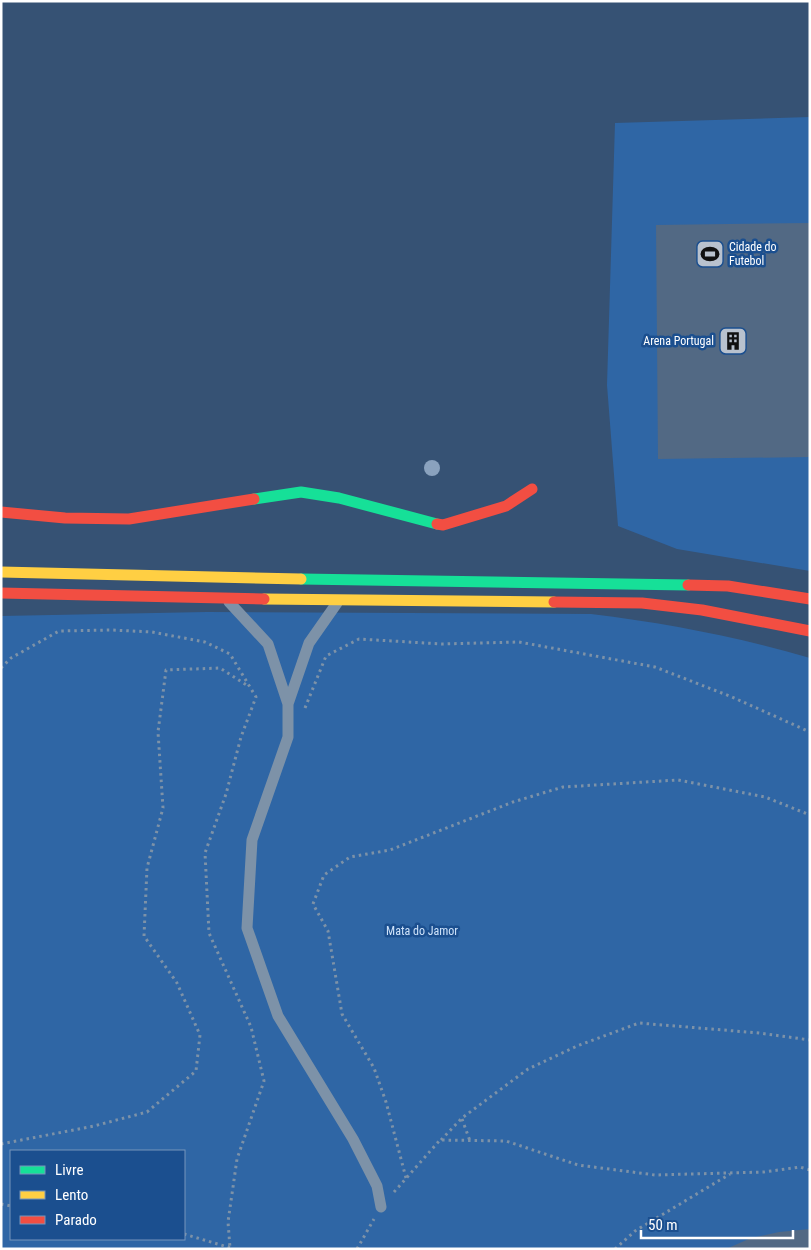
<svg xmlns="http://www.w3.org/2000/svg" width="811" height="1250" font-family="'Roboto Condensed',sans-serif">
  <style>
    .green { fill: #2f66a5; fill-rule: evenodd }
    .building { fill: #526984 }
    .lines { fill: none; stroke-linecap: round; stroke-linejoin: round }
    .path { stroke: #7d92a8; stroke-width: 3; stroke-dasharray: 2.5 4; stroke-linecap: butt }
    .lane { stroke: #7d92a8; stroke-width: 11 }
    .fast { stroke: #16e098; stroke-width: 11 }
    .slow { stroke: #ffcf43; stroke-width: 11 }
    .jam { stroke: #f24e42; stroke-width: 11 }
    .tree { fill: #8aa2be }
    .labels { text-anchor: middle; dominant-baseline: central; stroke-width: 5; stroke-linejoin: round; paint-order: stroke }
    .poi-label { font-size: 12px; fill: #fff; stroke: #1b4f8f; text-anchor: start }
    .park-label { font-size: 12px; fill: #cfe3fa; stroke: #1b4f8f }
  </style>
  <rect width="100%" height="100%" fill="#365274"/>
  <path class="green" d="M 810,117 L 810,571 L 677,549 L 618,526 L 607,385 L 615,123 Z
    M 207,612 L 591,614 C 666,623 738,637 810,658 L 810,1249 L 1,1249 L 1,616 ZM 11,1151 L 184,1151 L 184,1239 L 11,1239 Z"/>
  <path class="building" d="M 810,223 L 810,457 L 658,459 L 656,225 Z
    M 810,1229 L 810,1249 L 726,1249 L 751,1238 L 779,1232 Z"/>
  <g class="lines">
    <path class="path" d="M 1,668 L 11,658 L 59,631 L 112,630 L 152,632 L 205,642 L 230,654 L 256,697 L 241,737 L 226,794 L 205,853 L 209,933 L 251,1027 L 264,1081 L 237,1159 L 228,1222 L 230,1248
      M 305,708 L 326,656 L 359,639 L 442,644 L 519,642 L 655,667 L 732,697 L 810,732
      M 462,1119 L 470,1141
      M 441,1140 L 462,1118 L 528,1069 L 577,1046 L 639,1023 L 759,1033 L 810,1040
      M 1,1144 L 94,1126 L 147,1112 L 196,1071 L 200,1035 L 177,983 L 144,936 L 147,868 L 163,808 L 158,732 L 166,670 L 220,668 L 248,686
      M 406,1178 L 386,1102 L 374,1068 L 342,1014 L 328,931 L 313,904 L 324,875 L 350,857 L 390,850 L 513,802 L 563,787 L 678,780 L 765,797 L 810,815
      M 394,1192 L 440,1140 L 506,1141 L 578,1165 L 655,1175 L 764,1172 L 800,1167 L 810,1170
      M 1,1204 L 11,1206
      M 184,1234 L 231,1248
      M 357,1249 L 374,1219
      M 615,1249 L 635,1231 L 730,1174"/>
    <path class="lane" d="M 229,602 L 268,644 L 288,704 L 309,643 L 337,603
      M 288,704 L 288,737 L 252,840 L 247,928 L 278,1016 L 353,1139 L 377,1186 L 381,1207"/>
    <path class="fast" d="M 254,499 L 301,492 L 339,498 L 437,524
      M 301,579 L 688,585"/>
    <path class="slow" d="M 1,572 L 301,579
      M 264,599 L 554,602"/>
    <path class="jam" d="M 1,512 L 65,518 L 129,519 L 254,499
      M 437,524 L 443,525 L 506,506 L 532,489
      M 688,585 L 728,586 L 810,599
      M 1,593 L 264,599
      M 554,602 L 642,603 L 702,610 L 810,631"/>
  </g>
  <circle class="tree" cx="432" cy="468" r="8"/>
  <defs>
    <symbol id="stadium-square" viewBox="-11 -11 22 22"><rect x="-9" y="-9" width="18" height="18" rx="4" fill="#b9c2ce" stroke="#1b4f8f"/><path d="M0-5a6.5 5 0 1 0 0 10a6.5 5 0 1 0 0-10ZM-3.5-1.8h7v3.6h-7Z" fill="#111"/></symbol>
    <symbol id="building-square" viewBox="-11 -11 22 22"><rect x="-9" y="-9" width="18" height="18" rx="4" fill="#b9c2ce" stroke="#1b4f8f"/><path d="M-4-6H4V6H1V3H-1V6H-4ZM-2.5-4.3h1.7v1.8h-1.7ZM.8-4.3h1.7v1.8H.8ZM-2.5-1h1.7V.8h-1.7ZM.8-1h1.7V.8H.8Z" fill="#111"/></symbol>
  </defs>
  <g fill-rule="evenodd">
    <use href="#stadium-square" x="694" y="238" width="32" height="32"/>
    <use href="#building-square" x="717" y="325" width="32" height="32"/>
  </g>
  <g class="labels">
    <g class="poi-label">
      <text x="729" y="247">Cidade do<tspan x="729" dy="14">Futebol</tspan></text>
      <text x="714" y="341" text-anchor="end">Arena Portugal</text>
    </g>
    <g class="park-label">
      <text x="422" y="931">Mata do Jamor</text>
    </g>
  </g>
  <rect width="811" height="1250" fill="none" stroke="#ffffff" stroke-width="5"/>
  <rect x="10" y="1150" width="175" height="90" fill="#1b4f8f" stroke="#7695bc"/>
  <rect x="20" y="1166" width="25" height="8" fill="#16e098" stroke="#7695bc"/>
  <text x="55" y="1175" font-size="15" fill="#ffffff">Livre</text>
  <rect x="20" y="1191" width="25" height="8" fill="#ffcf43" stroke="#7695bc"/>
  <text x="55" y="1200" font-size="15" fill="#ffffff">Lento</text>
  <rect x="20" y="1216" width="25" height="8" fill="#f24e42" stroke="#7695bc"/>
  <text x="55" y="1225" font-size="15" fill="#ffffff">Parado</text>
  <path d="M641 1230v8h152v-8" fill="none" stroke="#ffffff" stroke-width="2.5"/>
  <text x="648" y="1230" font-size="15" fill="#ffffff" stroke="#1b4f8f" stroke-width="4" paint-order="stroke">50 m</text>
</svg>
